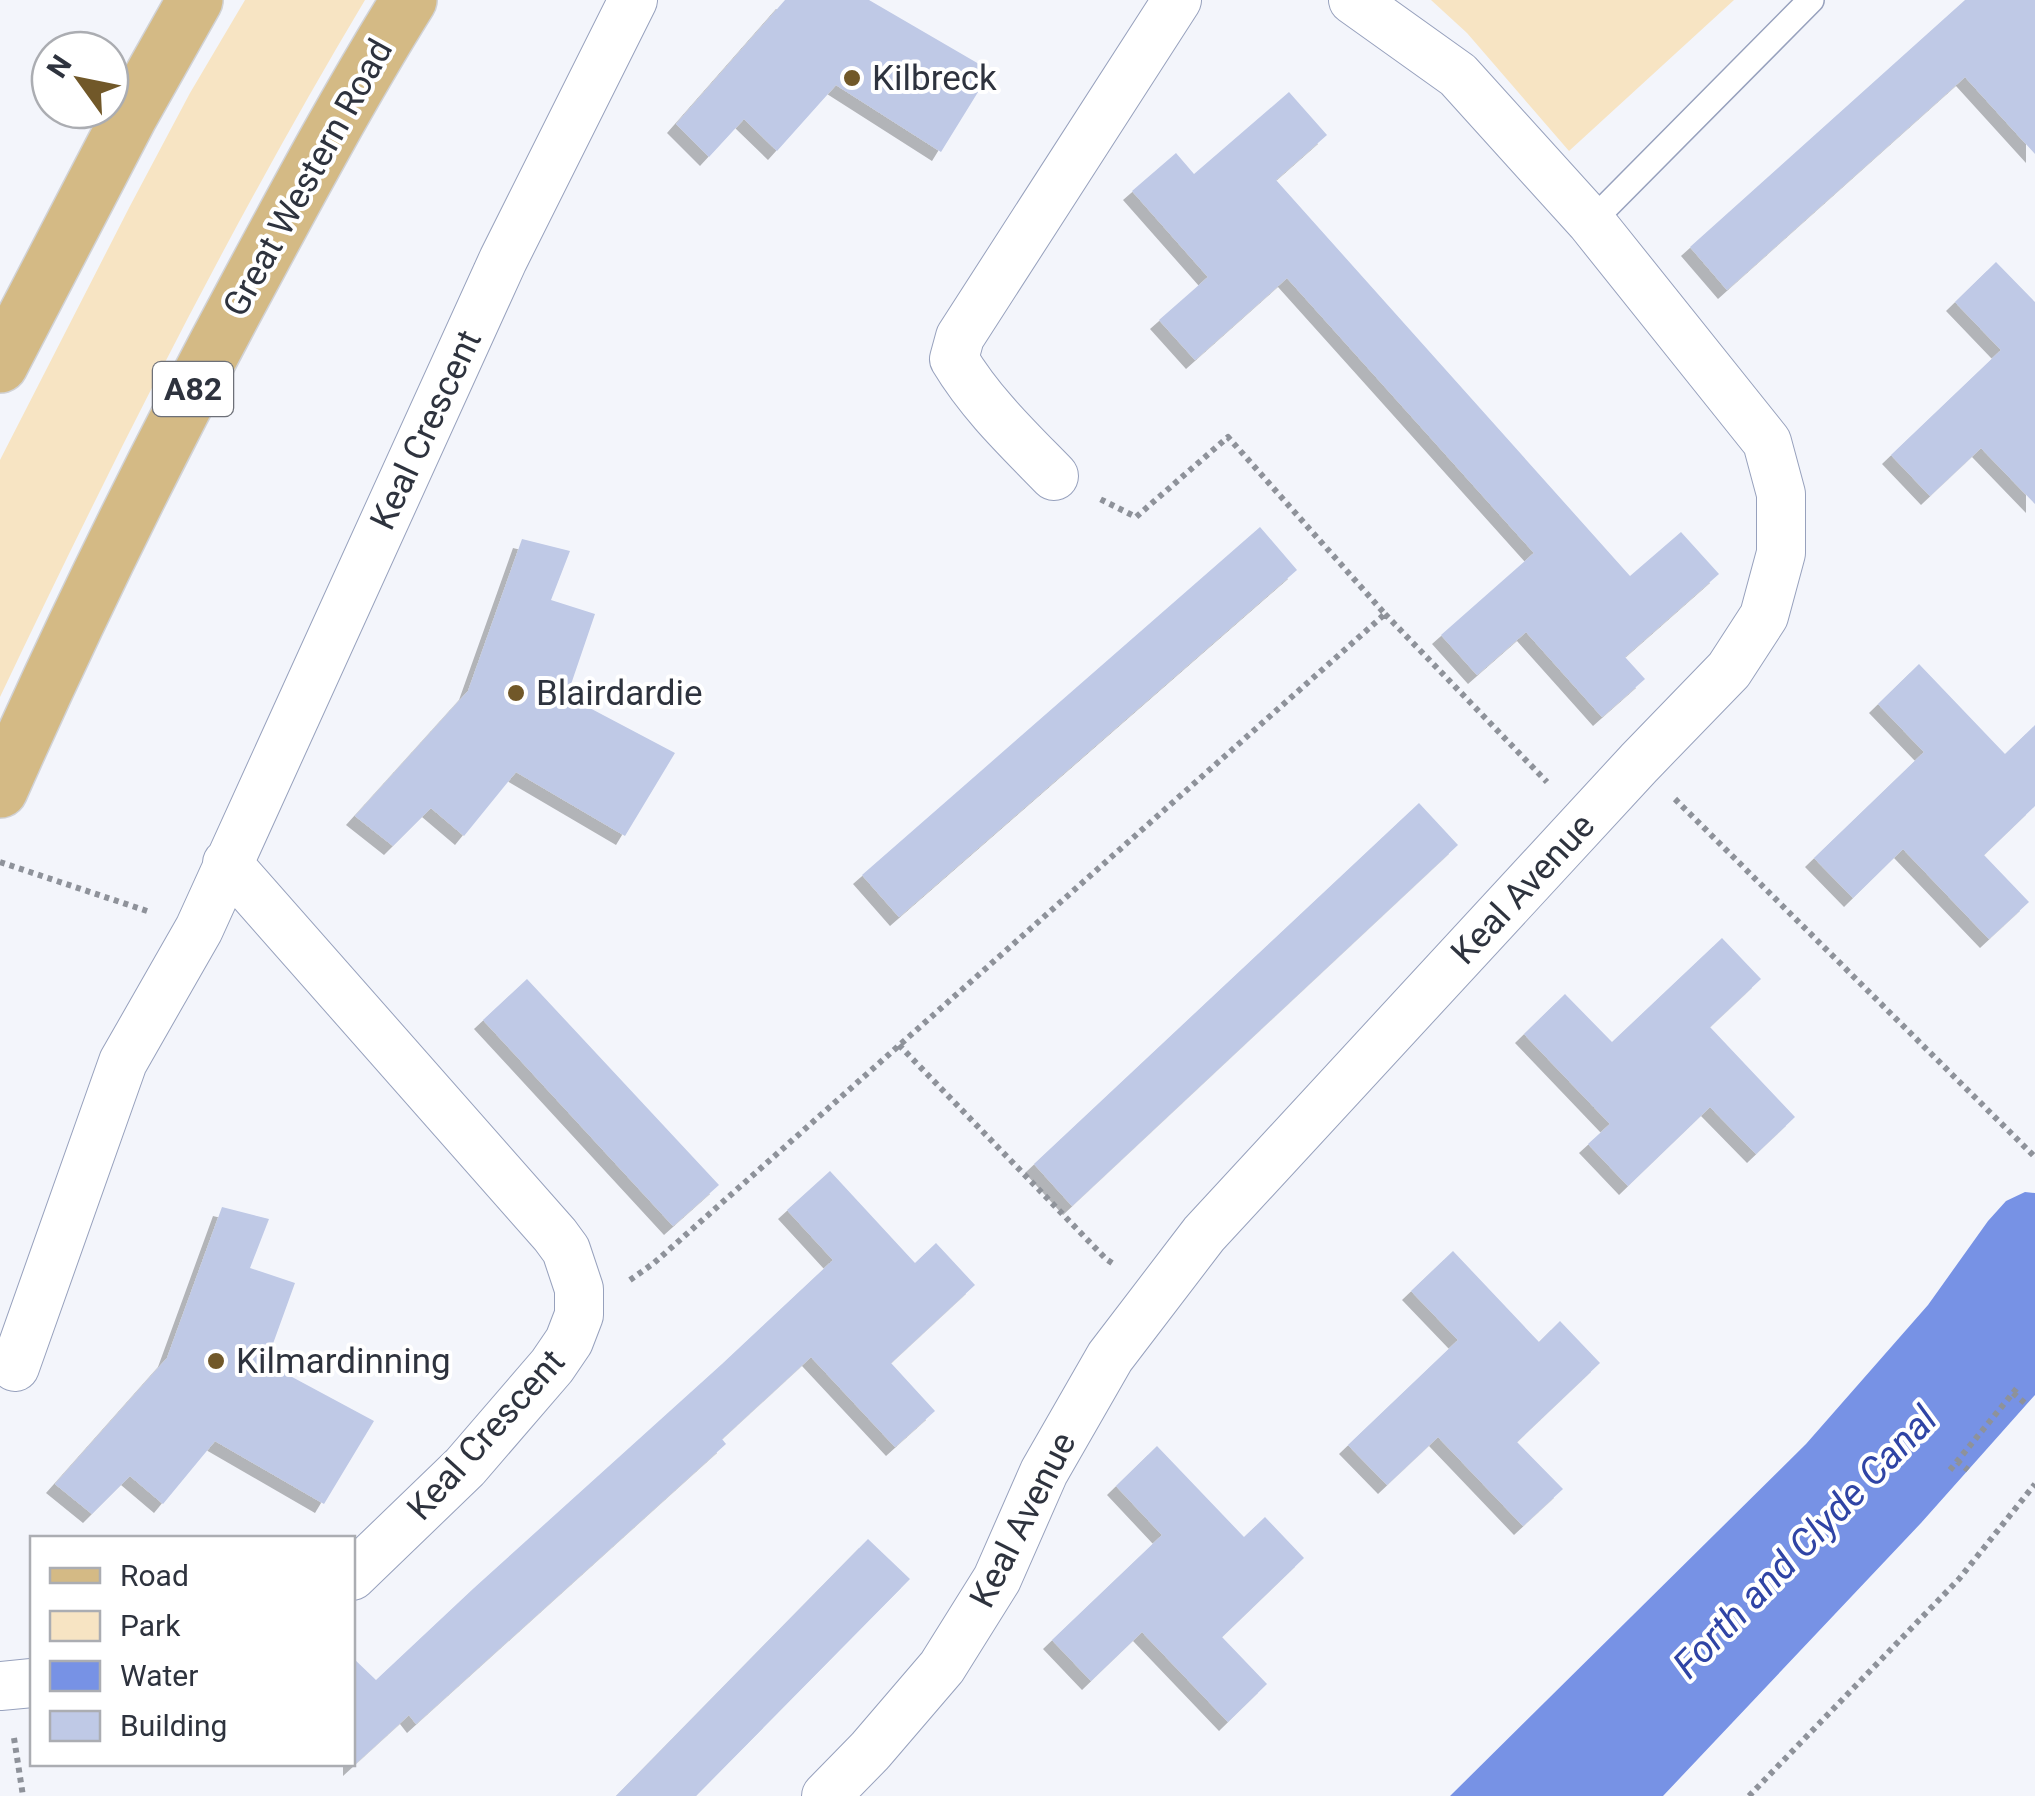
<svg xmlns="http://www.w3.org/2000/svg" width="2035" height="1796" font-family="Roboto,sans-serif">
  <style>
    .green { fill: #f7e4c3 }
    .water { fill: #7792e5 }
    .building { fill: #bfc9e6; filter: url(#shadow) }
    .lines { fill: none; stroke-linecap: round; stroke-linejoin: round }
    .lane-casing { stroke: #97a1bd; stroke-width: 28 }
    .street-casing { stroke: #97a1bd; stroke-width: 50 }
    .primary-casing { stroke: #d1d2d5; stroke-width: 58 }
    .path { stroke: #8e929a; stroke-width: 6; stroke-dasharray: 5 5; stroke-linecap: butt }
    .lane { stroke: #fff; stroke-width: 25 }
    .street { stroke: #fff; stroke-width: 48 }
    .primary { stroke: #d4ba85; stroke-width: 55 }
    .poi-dot { fill: #715829; stroke: #fff; stroke-width: 4 }
    .labels { text-anchor: middle; dominant-baseline: central; stroke-width: 8; stroke-linejoin: round; paint-order: stroke }
    .shield { fill: #fff; stroke: #6d7078; stroke-width: 2.5 }
    .shield-label { font-size: 32px; font-weight: bold; fill: #2e333e }
    .poi-label { font-size: 35px; fill: #2e333e; stroke: #fff; text-anchor: start }
    .street-label { font-size: 35px; fill: #2e333e; stroke: #fff }
    .water-label { font-size: 38px; font-style: italic; fill: #2f44a5; stroke: #fff }
  </style>
  <defs>
    <filter id="shadow"><feDropShadow dx="-9" dy="9" stdDeviation="0" flood-color="#0004"/></filter>
  </defs>
  <rect width="100%" height="100%" fill="#f3f5fb"/>
  <path class="green" d="M 245,0 L 365,0 C 230,226 113,460 0,697 L 0,460 L 130,206 L 190,93 Z
    M 1431,0 L 1734,0 L 1569,151 L 1467,33 Z"/>
  <path class="water" d="M 2025,1192 L 2035,1193 L 2035,1395 L 1921,1523 L 1663,1796 L 1450,1796 L 1806,1444 L 1928,1305 L 1988,1221 L 2006,1201 Z"/>
  <path class="building" d="M 785,0 L 869,0 L 991,71 L 941,152 L 836,85 L 777,151 L 744,119 L 709,157 L 676,124 Z
    M 1965,0 L 2035,0 L 2035,154 L 1965,77 L 1727,290 L 1690,247 Z
    M 1289,92 L 1327,135 L 1276,180 L 1377,293 L 1630,576 L 1681,532 L 1719,574 L 1625,657 L 1645,679 L 1602,717 L 1526,632 L 1477,675 L 1441,635 L 1534,553 L 1287,278 L 1195,360 L 1159,320 L 1208,277 L 1132,191 L 1176,153 L 1194,174 Z
    M 1996,262 L 2035,302 L 2035,504 L 1981,448 L 1930,496 L 1891,455 L 2001,350 L 1955,302 Z
    M 1260,527 L 1297,570 L 899,917 L 862,875 Z
    M 522,539 L 570,551 L 551,600 L 595,614 L 567,696 L 675,753 L 625,836 L 516,772 L 464,836 L 431,808 L 393,846 L 355,816 L 468,691 Z
    M 1919,664 L 2005,754 L 2035,725 L 2035,806 L 1984,855 L 2029,902 L 1989,939 L 1903,849 L 1853,898 L 1814,858 L 1924,752 L 1878,704 Z
    M 1419,803 L 1458,845 L 1072,1206 L 1034,1164 Z
    M 1722,938 L 1761,979 L 1710,1027 L 1795,1117 L 1756,1154 L 1710,1107 L 1628,1186 L 1588,1144 L 1610,1124 L 1524,1034 L 1565,994 L 1612,1042 Z
    M 527,979 L 719,1185 L 673,1226 L 483,1020 Z
    M 830,1171 L 915,1263 L 936,1243 L 975,1285 L 891,1363 L 935,1411 L 895,1447 L 811,1357 L 722,1439 L 726,1444 L 416,1724 L 409,1715 L 352,1767 L 352,1657 L 376,1680 L 474,1588 L 722,1364 L 833,1260 L 787,1210 Z
    M 222,1207 L 269,1219 L 250,1268 L 295,1283 L 266,1363 L 374,1421 L 324,1504 L 215,1441 L 163,1504 L 130,1476 L 92,1514 L 55,1484 L 167,1358 Z
    M 1453,1251 L 1539,1342 L 1560,1321 L 1600,1363 L 1517,1442 L 1563,1489 L 1523,1526 L 1438,1437 L 1387,1485 L 1348,1445 L 1458,1340 L 1411,1291 Z
    M 1157,1446 L 1244,1537 L 1265,1517 L 1304,1558 L 1222,1637 L 1267,1684 L 1228,1722 L 1142,1632 L 1091,1681 L 1052,1640 L 1162,1535 L 1116,1486 Z
    M 868,1539 L 910,1579 L 696,1796 L 616,1796 Z"/>
  <g class="lines">
    <defs>
      <path id="lane" d="M 1591,222 L 1811,0"/>
      <path id="street" d="M 1054,476 C 1018,439 981,404 954,359 L 960,337 L 1177,0
        M 227,863 L 555,1235 L 566,1250 L 579,1289 L 579,1315 L 569,1341 L 552,1366 L 465,1467 L 352,1576
        M 15,1367 L 123,1062 L 199,929 L 503,260 L 633,0
        M 0,1686 L 32,1683
        M 826,1796 L 870,1751 L 942,1667 L 997,1579 L 1044,1472 L 1110,1357 L 1204,1234 L 1639,763 L 1729,670 L 1764,616 L 1781,553 L 1781,494 L 1767,442 L 1591,222 L 1458,75 L 1353,0"/>
      <path id="primary" d="M 0,365 L 129,117 L 195,0
        M 0,790 C 76,618 159,450 248,285 C 300,188 351,93 409,0"/>
    </defs>
    <use href="#lane" class="lane-casing"/>
    <use href="#street" class="street-casing"/>
    <use href="#primary" class="primary-casing"/>
    <path class="path" d="M 1385,614 L 1547,782
      M 1675,799 L 2035,1157
      M 0,862 L 150,912
      M 899,1045 L 1106,1259 L 1115,1265
      M 630,1280 L 654,1263 L 1385,614 L 1228,437 L 1136,517 L 1098,498
      M 2013,1393 L 2026,1404
      M 1957,1461 L 1968,1470
      M 1950,1470 L 2017,1388
      M 14,1738 L 23,1796
      M 1749,1796 L 1959,1579 L 2035,1484"/>
    <use href="#lane" class="lane"/>
    <use href="#street" class="street"/>
    <use href="#primary" class="primary"/>
  </g>
  <g class="poi-dot">
    <circle cx="852" cy="78" r="10"/>
    <circle cx="516" cy="693" r="10"/>
    <circle cx="216" cy="1361" r="10"/>
  </g>
  <g class="labels">
    <rect class="shield" x="153" y="362" width="80" height="54" rx="8"/>
    <g class="shield-label">
      <text x="193" y="389">A82</text>
    </g>
    <g class="poi-label">
      <text x="872" y="78">Kilbreck</text>
      <text x="536" y="693">Blairdardie</text>
      <text x="236" y="1361">Kilmardinning</text>
    </g>
    <g class="street-label">
      <text transform="translate(308 178) rotate(-61)">Great Western Road</text>
      <text transform="translate(426 430) rotate(-65)">Keal Crescent</text>
      <text transform="translate(1523 889) rotate(-47)">Keal Avenue</text>
      <text transform="translate(486 1435) rotate(-48)">Keal Crescent</text>
      <text transform="translate(1023 1520) rotate(-63)">Keal Avenue</text>
    </g>
    <g class="water-label">
      <text transform="translate(1805 1542) rotate(-46)">Forth and Clyde Canal</text>
    </g>
  </g>
  <rect x="30" y="1536" width="325" height="230" fill="#ffffff" stroke="#abadb2" stroke-width="2.5"/>
  <rect x="50" y="1568" width="50" height="15" fill="#d4ba85" stroke="#abadb2" stroke-width="2.5"/>
  <text x="120" y="1586" font-size="30" fill="#2e333e">Road</text>
  <rect x="50" y="1611" width="50" height="30" fill="#f7e4c3" stroke="#abadb2" stroke-width="2.5"/>
  <text x="120" y="1636" font-size="30" fill="#2e333e">Park</text>
  <rect x="50" y="1661" width="50" height="30" fill="#7792e5" stroke="#abadb2" stroke-width="2.5"/>
  <text x="120" y="1686" font-size="30" fill="#2e333e">Water</text>
  <rect x="50" y="1711" width="50" height="30" fill="#bfc9e6" stroke="#abadb2" stroke-width="2.5"/>
  <text x="120" y="1736" font-size="30" fill="#2e333e">Building</text>
  <g transform="translate(80 80) rotate(303)"><circle r="48" fill="#ffffff" stroke="#abadb2" stroke-width="2.5"/>
  <path d="M0-8L18 38L0 25L-18 38Z" fill="#715829"/>
  <text y="-15" font-size="28" font-weight="bold" text-anchor="middle" fill="#2e333e">N</text>
  </g>
</svg>
